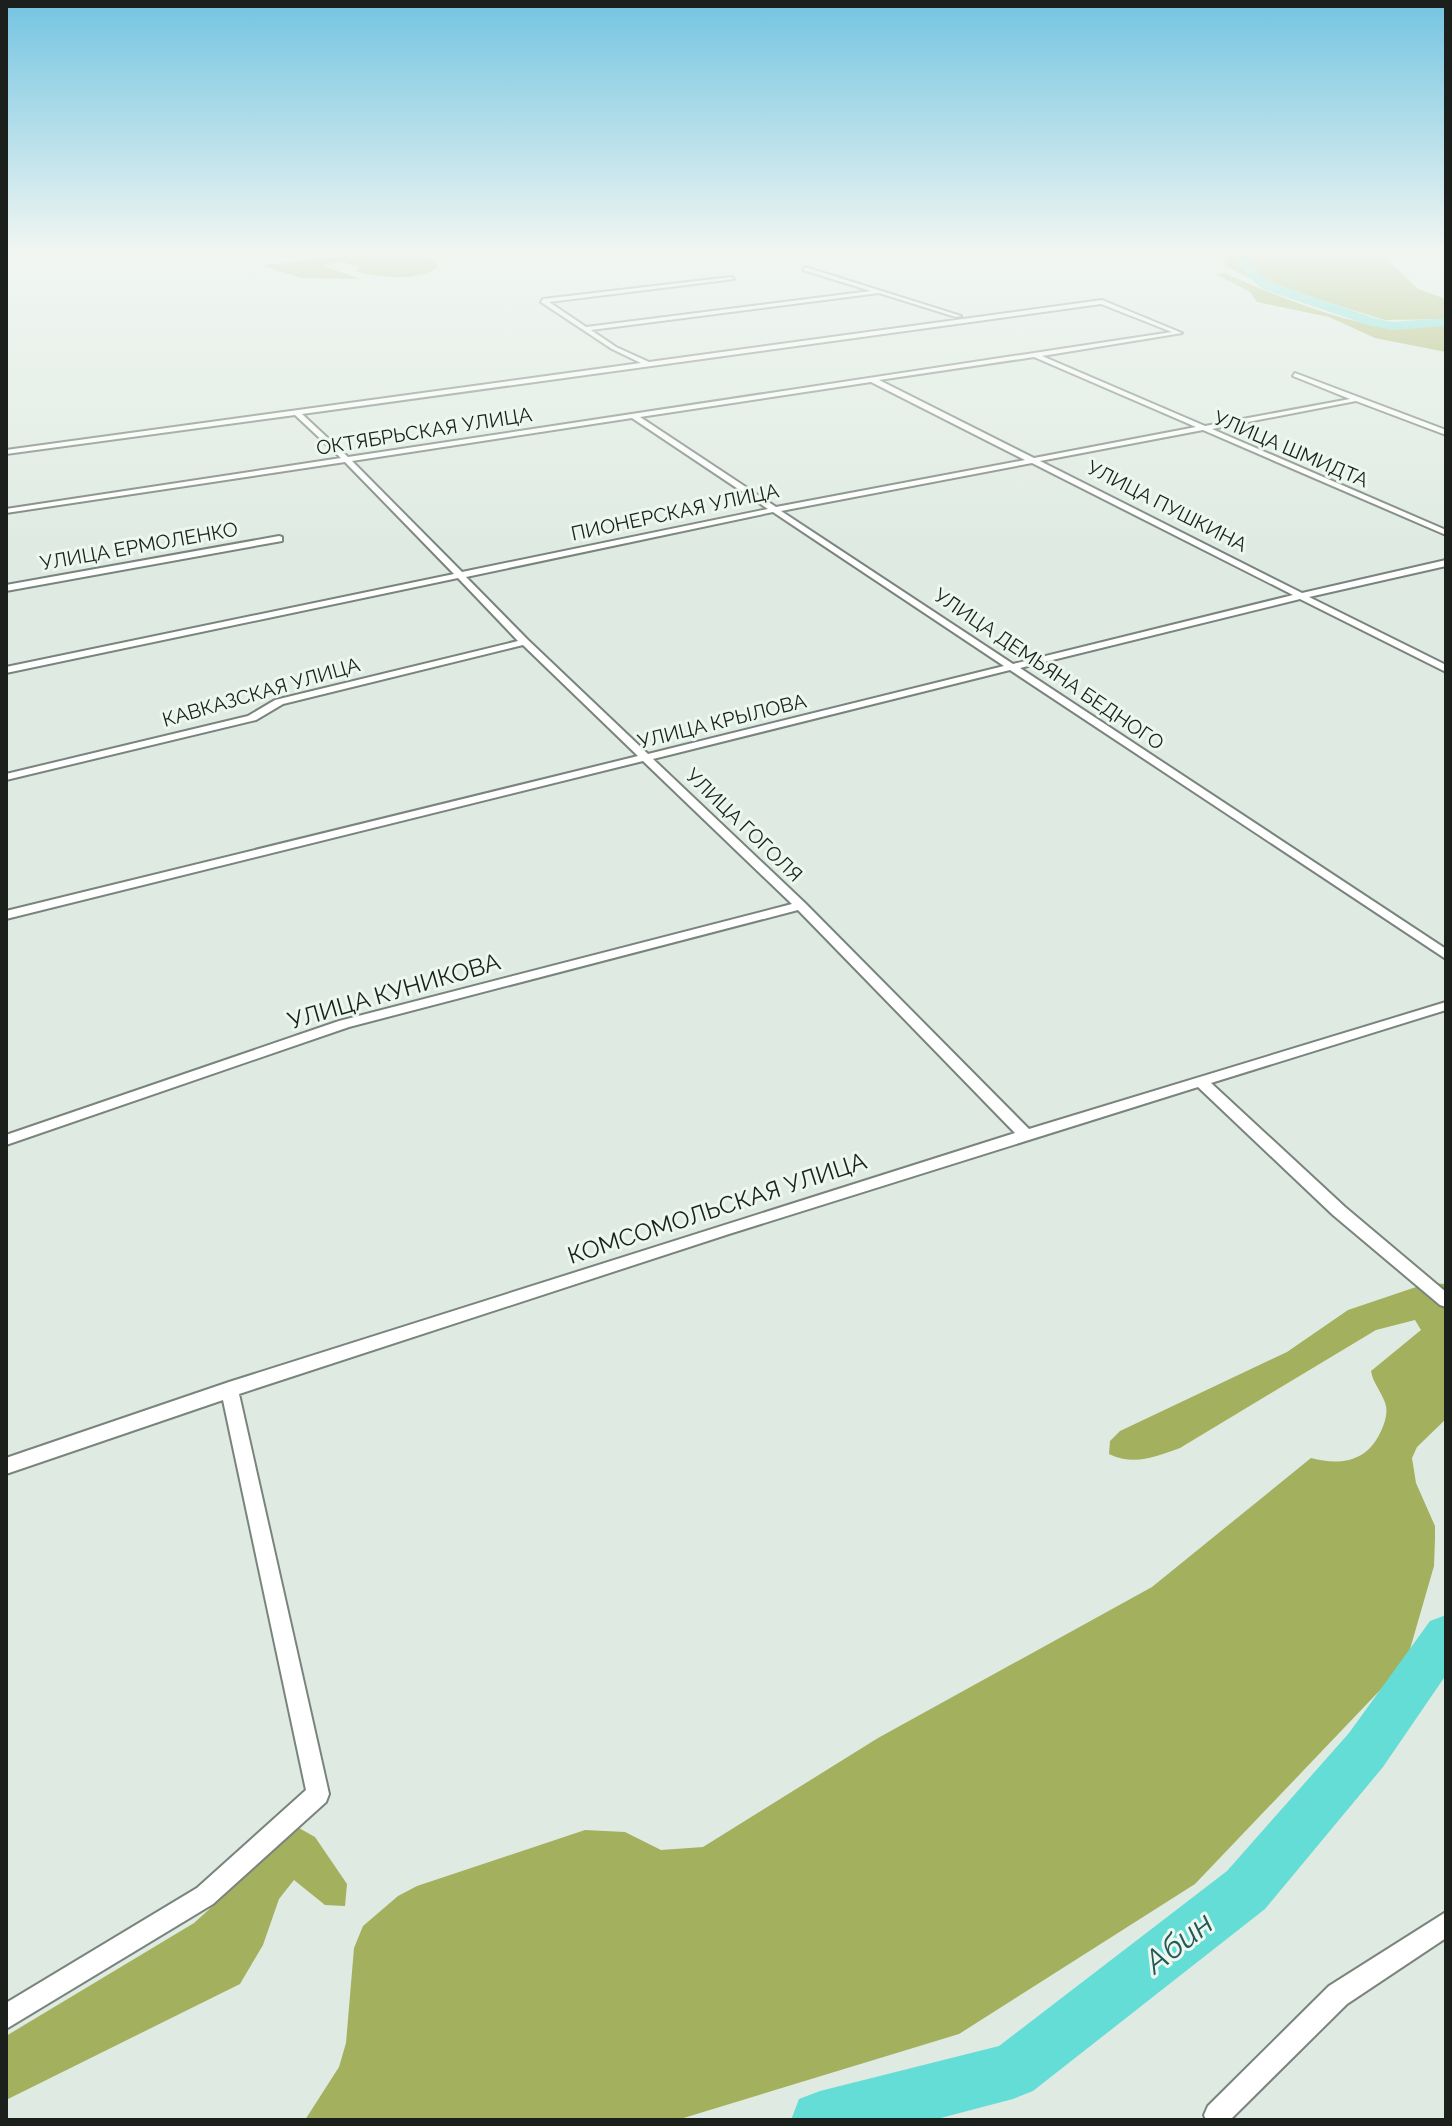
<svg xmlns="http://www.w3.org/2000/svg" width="1452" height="2126" font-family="Raleway,sans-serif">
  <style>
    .forest { fill: #a3b05d }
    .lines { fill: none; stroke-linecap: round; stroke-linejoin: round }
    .river { fill: #65ddd7; fill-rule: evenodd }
    .street-casing { stroke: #79847c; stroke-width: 4 }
    .street { fill: #fff; fill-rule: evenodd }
    .labels { text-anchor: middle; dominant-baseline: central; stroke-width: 6; stroke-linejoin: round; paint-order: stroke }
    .far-street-label { font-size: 20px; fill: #1c201d; stroke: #ecf8ef }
    .street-label { font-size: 24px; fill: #1c201d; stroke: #ecf8ef }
    .near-water-label { font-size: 32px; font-style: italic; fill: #255957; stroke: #ecf8ef }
  </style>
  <rect width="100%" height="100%" fill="#dfebe2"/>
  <path class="forest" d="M 1241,249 L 1376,249 L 1418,289 L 1446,299 L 1446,319 L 1385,320 L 1247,277 L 1223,264 L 1232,252 Z
    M 383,252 L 432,259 L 437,263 L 437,268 C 416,282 381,277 358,272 L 355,272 L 360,268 L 342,261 L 323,266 L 361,279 L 301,278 L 262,265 Z
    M 1224,273 C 1271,293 1339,323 1390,327 C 1409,329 1427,324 1446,324 L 1446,352 L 1375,338 L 1329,317 L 1257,302 L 1250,292 L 1216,274 Z
    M 1428,1283 L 1446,1284 L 1446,1419 L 1417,1447 L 1412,1458 L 1416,1483 L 1435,1526 L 1435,1539 L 1434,1566 L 1406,1663 L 1195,1884 L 959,2034 L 677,2120 L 305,2120 L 339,2067 L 346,2043 L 354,1948 L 363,1926 L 398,1896 L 417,1886 L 585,1830 L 625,1832 L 661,1850 L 703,1847 L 878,1738 L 1152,1587 L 1311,1458 C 1338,1465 1363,1463 1378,1437 C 1383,1428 1388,1416 1386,1406 C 1383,1393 1373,1384 1371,1371 L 1421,1330 L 1415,1320 L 1376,1330 L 1180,1448 C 1155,1457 1134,1466 1109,1454 L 1110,1441 L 1120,1431 L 1287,1352 L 1348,1310 Z
    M 299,1828 L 315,1837 L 347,1884 L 345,1906 L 325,1905 L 294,1880 L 279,1899 L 263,1945 L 240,1984 L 6,2100 L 6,2036 L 194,1923 Z"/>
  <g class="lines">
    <path class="river" d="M 1251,249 L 1265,249 L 1250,261 L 1257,272 L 1273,283 L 1374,318 L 1393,322 L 1446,318 L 1446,326 L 1393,330 L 1371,326 L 1263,289 L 1249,278 L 1237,260 Z
      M 1446,1615 L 1446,1675 L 1383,1767 L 1265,1909 L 1033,2091 L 1013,2099 L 933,2120 L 791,2120 L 799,2099 L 820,2091 L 999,2046 L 1227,1871 L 1349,1733 L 1430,1621 Z"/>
    <defs>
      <path id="street" d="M 805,267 L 961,316 L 956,317 L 879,293 L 591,330 L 616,347 L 649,362 L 1102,300 L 1182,333 L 1042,356 L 1205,426 L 1350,399 L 1293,376 L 1295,373 L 1446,430 L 1446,435 L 1356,401 L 1212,429 L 1446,530 L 1446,535 L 1203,430 L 1040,461 L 1302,593 L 1446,560 L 1446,566 L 1309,597 L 1446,665 L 1446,672 L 1300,599 L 1020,668 L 1446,949 L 1446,959 L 1010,670 L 653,759 L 805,903 L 1029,1129 L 1446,1002 L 1446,1010 L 1211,1083 L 1345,1207 L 1446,1292 L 1446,1307 L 1440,1305 L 1333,1215 L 1198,1087 L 729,1234 L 239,1394 L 329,1794 L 326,1802 L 213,1904 L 6,2029 L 6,2003 L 197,1888 L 306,1790 L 223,1400 L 6,1474 L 6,1458 L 229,1382 L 1015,1133 L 798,910 L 349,1027 L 6,1145 L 6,1135 L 339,1021 L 792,904 L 643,761 L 6,919 L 6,911 L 638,756 L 523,645 L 283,704 L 256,720 L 6,780 L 6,774 L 248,716 L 275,700 L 518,641 L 458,578 L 6,673 L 6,667 L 454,574 L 345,462 L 6,513 L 6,509 L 341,458 L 295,415 L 6,454 L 6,450 L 641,363 L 612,349 L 541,302 L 543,299 L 731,277 L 734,279 L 549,302 L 586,327 L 871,291 L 803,270 ZM 1101,304 L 1172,332 L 348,457 L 302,414 ZM 1034,357 L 1196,427 L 1034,458 L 879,380 ZM 871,382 L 1025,460 L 776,507 L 640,417 ZM 632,418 L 768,509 L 462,572 L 352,461 ZM 1032,463 L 1293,595 L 1013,664 L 781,511 ZM 773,512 L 1004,666 L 648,754 L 528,640 L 466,577 Z
        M 279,536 L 282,537 L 282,541 L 6,591 L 6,585 Z
        M 1446,1912 L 1446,1938 L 1347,2004 L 1230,2120 L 1206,2120 L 1204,2115 L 1208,2106 L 1329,1986 Z"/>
    </defs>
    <use href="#street" class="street-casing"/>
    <use href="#street" class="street"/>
  </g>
  <linearGradient id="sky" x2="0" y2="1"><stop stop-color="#73c4e1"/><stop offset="0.46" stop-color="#f1f6f2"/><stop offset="1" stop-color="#f1f6f2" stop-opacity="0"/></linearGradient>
  <rect width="1452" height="546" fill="url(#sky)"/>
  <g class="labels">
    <g class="far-street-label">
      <text transform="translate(424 431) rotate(-9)">ОКТЯБРЬСКАЯ УЛИЦА</text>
      <text transform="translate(1291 449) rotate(23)">УЛИЦА ШМИДТА</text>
      <text transform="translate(1167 506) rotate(27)">УЛИЦА ПУШКИНА</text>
      <text transform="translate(675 512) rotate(-12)">ПИОНЕРСКАЯ УЛИЦА</text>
      <text transform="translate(139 546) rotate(-10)">УЛИЦА ЕРМОЛЕНКО</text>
      <text transform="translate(1049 669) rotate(34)">УЛИЦА ДЕМЬЯНА БЕДНОГО</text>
      <text transform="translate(261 692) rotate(-16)">КАВКАЗСКАЯ УЛИЦА</text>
      <text transform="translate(722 721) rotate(-14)">УЛИЦА КРЫЛОВА</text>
      <text transform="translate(744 825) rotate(44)">УЛИЦА ГОГОЛЯ</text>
    </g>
    <g class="street-label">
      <text transform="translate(394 991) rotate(-16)">УЛИЦА КУНИКОВА</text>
      <text transform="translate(717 1208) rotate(-18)">КОМСОМОЛЬСКАЯ УЛИЦА</text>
    </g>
    <g class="near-water-label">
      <text transform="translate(1178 1942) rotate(-38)">Абин</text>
    </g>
  </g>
  <rect width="1452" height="2126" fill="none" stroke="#1c201d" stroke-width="16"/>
</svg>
